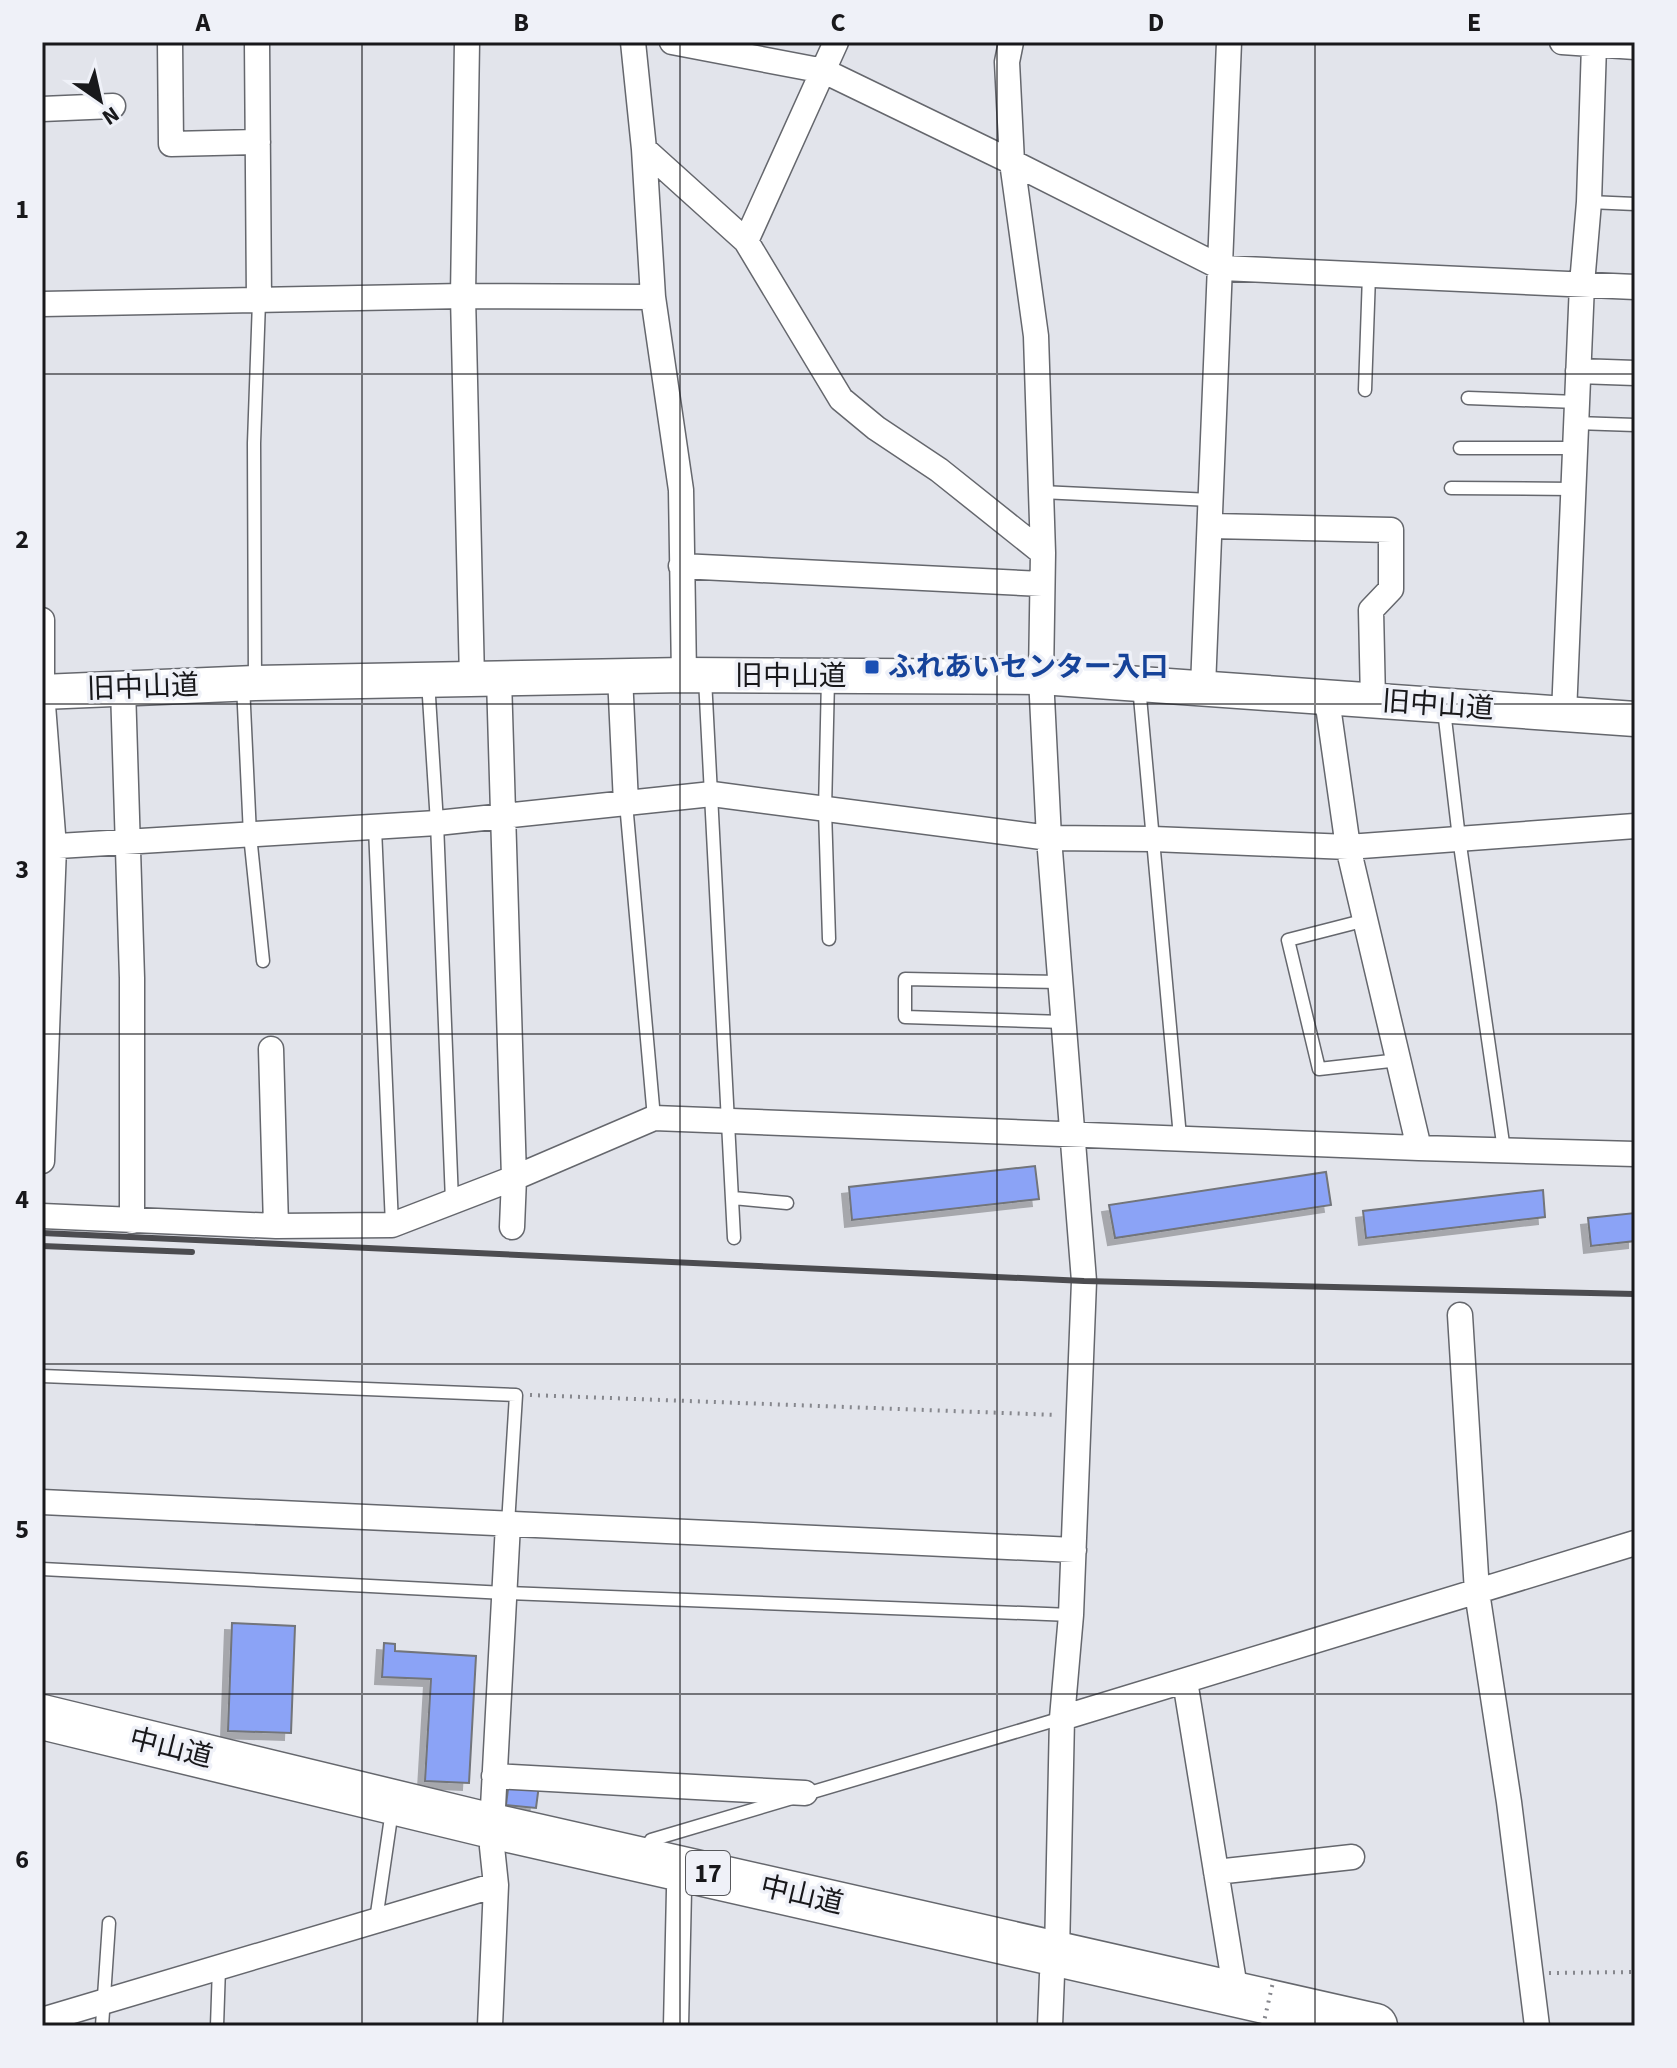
<svg xmlns="http://www.w3.org/2000/svg" width="1677" height="2068" font-family="'Source Sans 3','Noto Sans JP',sans-serif">
  <style>
    .building { fill: #8ba3f6; stroke: #72747a; stroke-width: 2; filter: url(#shadow) }
    .lines { fill: none; stroke-linecap: round; stroke-linejoin: round }
    .lane-casing { stroke: #65676d; stroke-width: 15 }
    .street-casing { stroke: #65676d; stroke-width: 27 }
    .secondary-casing { stroke: #65676d; stroke-width: 37 }
    .highway-casing { stroke: #65676d; stroke-width: 47 }
    .path { stroke: #86878d; stroke-width: 4; stroke-dasharray: 2 6; stroke-linecap: butt }
    .lane { stroke: #fff; stroke-width: 12 }
    .street { stroke: #fff; stroke-width: 24 }
    .secondary { stroke: #fff; stroke-width: 34 }
    .highway { stroke: #fff; stroke-width: 44 }
    .rail { stroke: #4c4c50; stroke-width: 6 }
    .path-bridge { stroke: #86878d; stroke-width: 4; stroke-dasharray: 2 6; stroke-linecap: butt }
    .grid { fill: none; stroke: #18181b; stroke-width: 2; stroke-opacity: 0.55 }
    .transit-dot { fill: #1a4fb4; stroke: #eff1f8; stroke-width: 3 }
    .labels { text-anchor: middle; dominant-baseline: central; stroke-width: 7; stroke-linejoin: round; paint-order: stroke }
    .shield { fill: #eff1f8; stroke: #58595d; stroke-width: 2 }
    .shield-label { font-size: 26px; font-weight: bold; fill: #18181b }
    .transit-label { font-size: 28px; font-weight: bold; fill: #164399; stroke: #eff1f8; text-anchor: start }
    .street-label { font-size: 28px; fill: #18181b; stroke: #eff1f8 }
    .neatline { fill: none; stroke: #18181b; stroke-width: 3 }
    .grid-label { font-size: 26px; text-anchor: middle; font-weight: bold; fill: #18181b }
  </style>
  <defs>
    <filter id="shadow"><feDropShadow dx="-7" dy="7" stdDeviation="0" flood-color="#0004"/></filter>
  </defs>
  <rect width="100%" height="100%" fill="#e2e4eb"/>
  <path class="building" d="M 1035,1166 L 1039,1199 L 852,1220 L 849,1187 Z
    M 1326,1172 L 1331,1205 L 1115,1238 L 1109,1205 Z
    M 1543,1190 L 1545,1217 L 1366,1238 L 1363,1211 Z
    M 1635,1213 L 1635,1241 L 1591,1246 L 1588,1218 Z
    M 232,1623 L 295,1626 L 291,1733 L 228,1731 Z
    M 384,1643 L 395,1644 L 395,1651 L 476,1656 L 469,1783 L 425,1781 L 431,1679 L 382,1677 Z
    M 509,1781 L 539,1785 L 536,1808 L 506,1805 Z"/>
  <g class="lines">
    <defs>
      <path id="lane" d="M 1589,202 L 1635,204
        M 1365,390 L 1369,275
        M 1468,398 L 1577,402
        M 1576,423 L 1635,425
        M 1460,448 L 1575,448
        M 1451,488 L 1573,489
        M 1041,492 L 1211,500
        M 705,679 L 734,1238
        M 828,679 L 825,810 L 829,939
        M 428,681 L 437,823 L 452,1201
        M 255,682 L 254,443 L 259,301
        M 243,685 L 250,835 L 263,961
        M 1139,686 L 1180,1137
        M 1444,710 L 1459,838 L 1504,1150
        M 626,803 L 654,1118
        M 375,828 L 392,1225
        M 1366,920 L 1288,940 L 1319,1069 L 1399,1060
        M 1060,982 L 905,979 L 905,1017 L 1063,1022
        M 733,1198 L 787,1203
        M 42,1376 L 516,1395 L 508,1524
        M 42,1569 L 505,1593 L 1071,1615
        M 646,1851 L 651,1840 L 1062,1718
        M 376,1920 L 390,1824
        M 102,2026 L 109,1923
        M 217,2026 L 219,1967"/>
      <path id="street" d="M 170,42 L 171,144 L 258,142
        M 257,42 L 259,301
        M 467,42 L 463,296 L 472,679
        M 633,42 L 644,149 L 653,297 L 681,490 L 684,675
        M 672,42 L 824,71 L 1012,162 L 1222,268 L 1635,287
        M 1011,42 L 1007,62 L 1012,162 L 1036,336 L 1043,553 L 1041,677 L 1049,838 L 1084,1281 L 1071,1615 L 1062,1718 L 1057,1953
        M 1562,42 L 1635,47
        M 42,109 L 113,106
        M 644,149 L 746,241 L 841,399 L 876,428 L 939,470 L 1043,553
        M 746,241 L 836,42
        M 42,304 L 463,296 L 653,297
        M 1578,371 L 1635,373
        M 1210,526 L 1391,530 L 1391,589 L 1371,610 L 1373,701
        M 681,566 L 1042,584
        M 42,620 L 42,692 L 54,847 L 42,1161
        M 620,676 L 626,803
        M 499,679 L 514,1178 L 654,1118 L 1419,1148 L 1635,1154
        M 1203,687 L 1229,42
        M 123,688 L 132,978 L 132,1221
        M 1327,699 L 1348,847 L 1419,1148
        M 1564,714 L 1582,284 L 1589,202 L 1594,45
        M 42,847 L 437,823 L 712,794 L 1049,838 L 1153,839 L 1348,847 L 1635,826
        M 271,1049 L 276,1226
        M 42,1216 L 276,1226 L 392,1225 L 514,1178 L 512,1227
        M 1460,1315 L 1477,1592 L 1509,1802 L 1537,2026
        M 42,1502 L 1074,1550
        M 1185,1681 L 1236,1994
        M 1062,1718 L 1635,1543
        M 494,1776 L 805,1793
        M 492,1826 L 508,1524
        M 1216,1872 L 1352,1857
        M 42,2020 L 496,1885
        M 490,2026 L 496,1885 L 492,1847
        M 676,2026 L 679,1890
        M 1050,2026 L 1052,1975"/>
      <path id="secondary" d="M 42,692 L 255,683 L 684,675 L 1041,677 L 1635,719"/>
      <path id="highway" d="M 42,1717 L 492,1826 L 1375,2026"/>
    </defs>
    <use href="#lane" class="lane-casing"/>
    <use href="#street" class="street-casing"/>
    <use href="#secondary" class="secondary-casing"/>
    <use href="#highway" class="highway-casing"/>
    <path class="path" d="M 530,1395 L 1057,1415
      M 1549,1973 L 1635,1972"/>
    <use href="#lane" class="lane"/>
    <use href="#street" class="street"/>
    <use href="#secondary" class="secondary"/>
    <use href="#highway" class="highway"/>
    <path class="rail" d="M 42,1233 L 1084,1281 L 1635,1294
      M 42,1246 L 192,1252"/>
    <path class="path-bridge" d="M 1263,2026 L 1273,1982"/>
  </g>
  <path class="grid" d="M 362,42 L 362,2026M 680,42 L 680,2026M 997,42 L 997,2026M 1315,42 L 1315,2026M 42,374 L 1635,374M 42,704 L 1635,704M 42,1034 L 1635,1034M 42,1364 L 1635,1364M 42,1694 L 1635,1694"/>
  <rect class="transit-dot" x="864" y="659" width="16" height="16" rx="4"/>
  <g class="labels">
    <rect class="shield" x="686" y="1851" width="44" height="44" rx="6"/>
    <g class="shield-label">
      <text x="708" y="1873">17</text>
    </g>
    <g class="transit-label">
      <text x="888" y="667">ふれあいセンター入口</text>
    </g>
    <g class="street-label">
      <text x="791" y="676">旧中山道</text>
      <text transform="translate(143 687) rotate(-2)">旧中山道</text>
      <text transform="translate(1438 705) rotate(4)">旧中山道</text>
      <text transform="translate(171 1748) rotate(14)">中山道</text>
      <text transform="translate(802 1895) rotate(13)">中山道</text>
    </g>
  </g>
  <rect width="1677" height="2068" fill="none" stroke="#eff1f8" stroke-width="88"/>
  <g transform="translate(100 100) rotate(146)" stroke="#eff1f8" stroke-width="6" paint-order="stroke">
  <path d="M0-6L14 30L0 20L-14 30Z" fill="#18181b"/>
  <text y="-12" font-size="22" font-weight="bold" text-anchor="middle" fill="#18181b">N</text>
  </g>
  <rect x="44" y="44" width="1589" height="1980" class="neatline"/>
  <g class="grid-label">
    <text x="203" y="31">A</text>
    <text x="521" y="31">B</text>
    <text x="838" y="31">C</text>
    <text x="1156" y="31">D</text>
    <text x="1474" y="31">E</text>
    <text x="22" y="218">1</text>
    <text x="22" y="548">2</text>
    <text x="22" y="878">3</text>
    <text x="22" y="1208">4</text>
    <text x="22" y="1538">5</text>
    <text x="22" y="1868">6</text>
  </g>
</svg>
